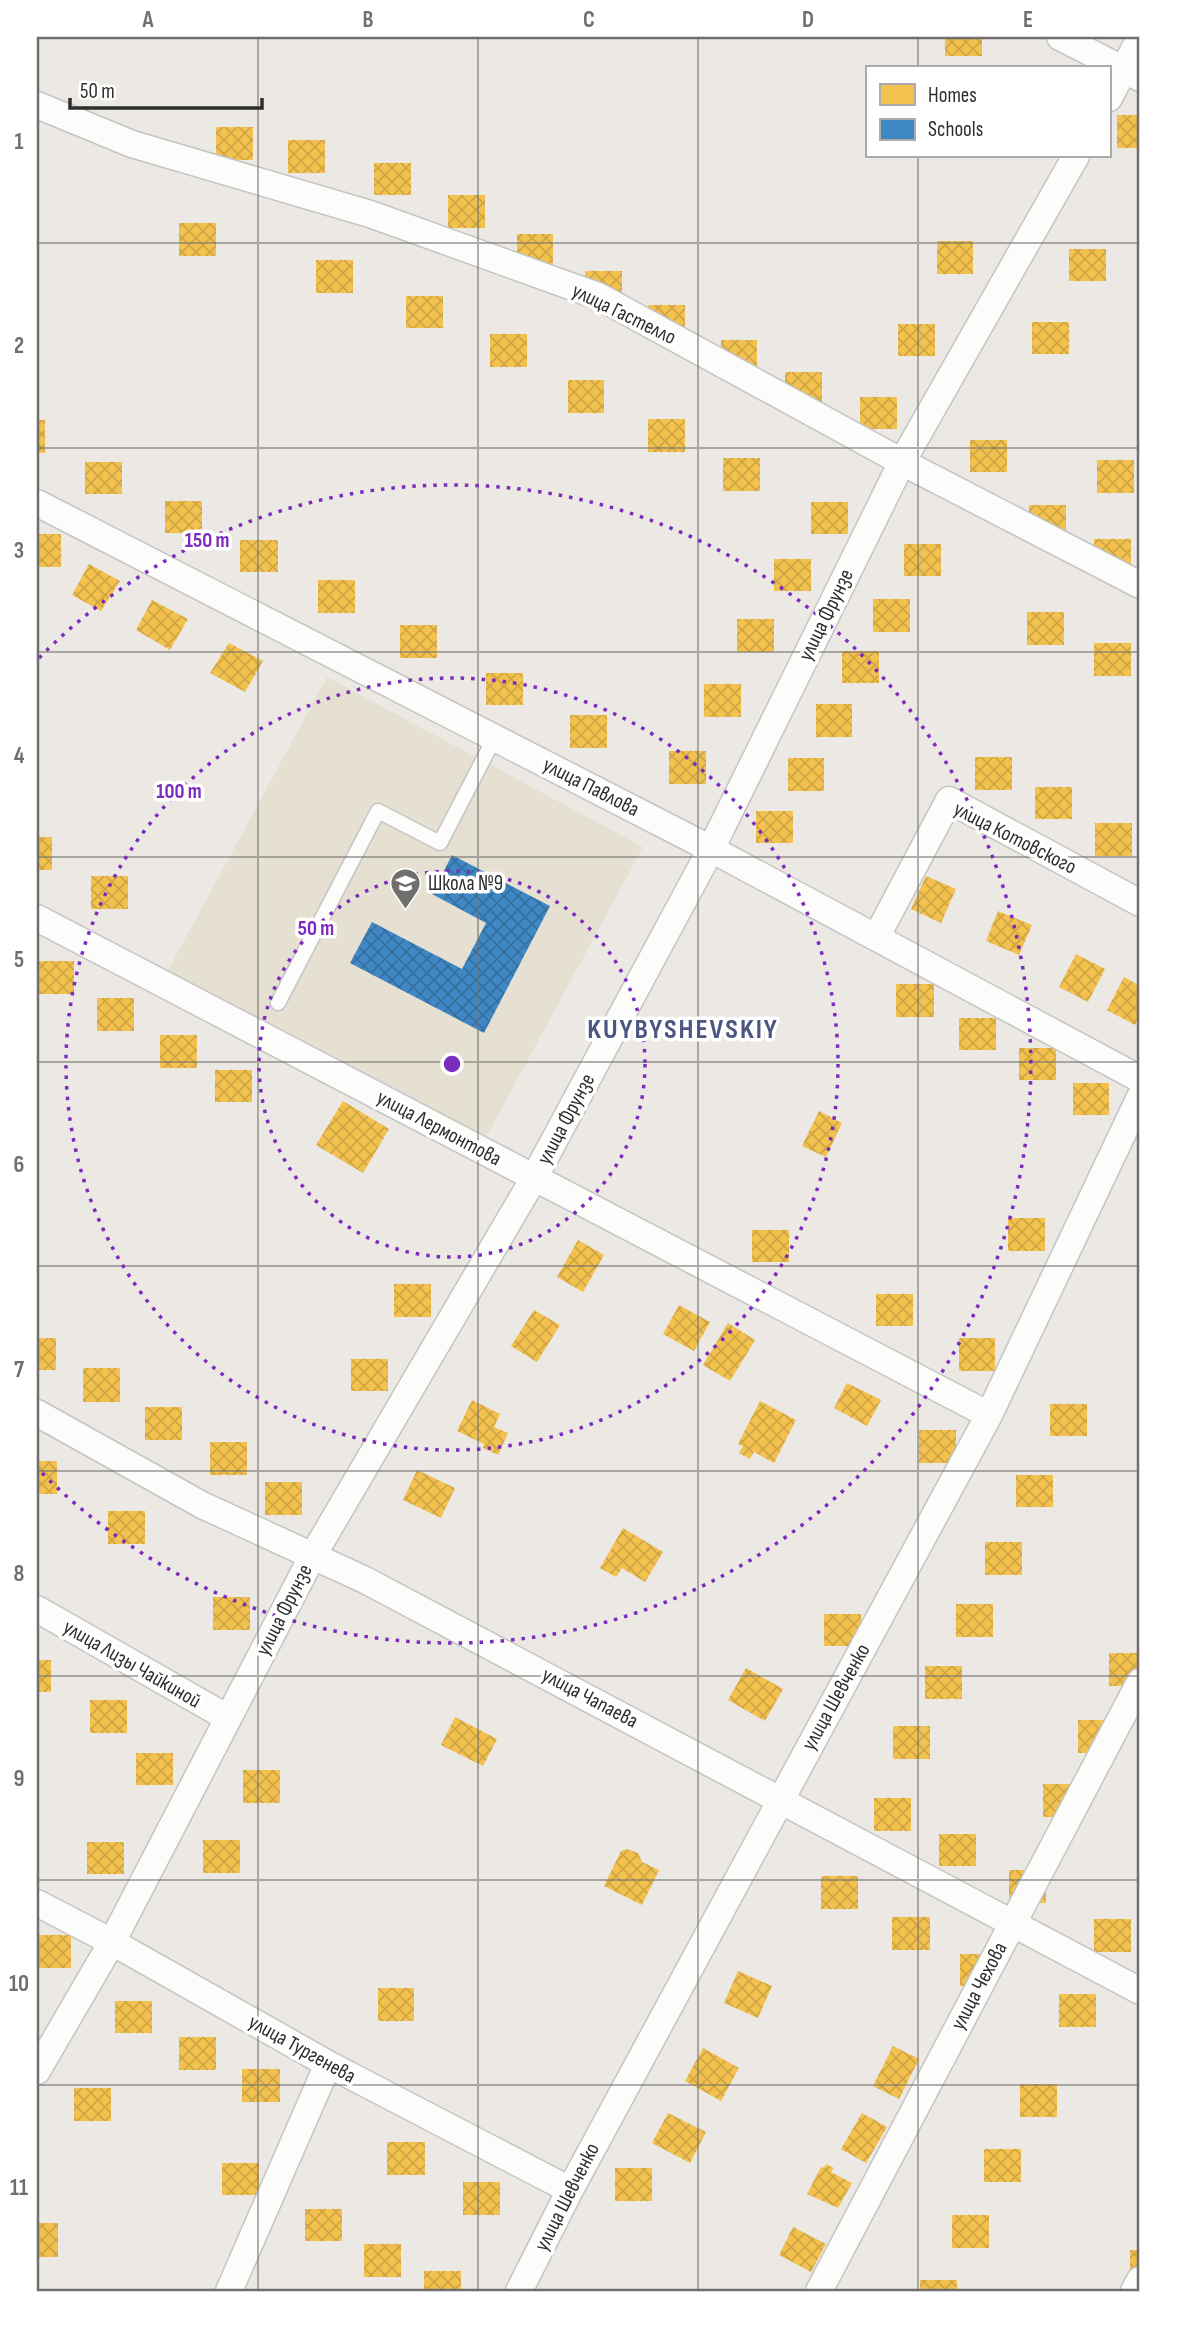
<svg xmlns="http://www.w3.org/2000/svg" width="1177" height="2328" font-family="'Sofia Sans Condensed',sans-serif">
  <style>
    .education { fill: #e6e0d3 }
    .homes { fill: url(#homes-cross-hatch) }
    .schools { fill: url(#schools-cross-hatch) }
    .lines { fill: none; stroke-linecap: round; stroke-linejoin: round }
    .service-casing { stroke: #c5c4c5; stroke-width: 17 }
    .minor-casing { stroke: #c5c4c5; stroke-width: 29 }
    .service { stroke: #fcfcfb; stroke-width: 14 }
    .minor { stroke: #fcfcfb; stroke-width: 26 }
    .grid { fill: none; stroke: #706f6e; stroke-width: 2; stroke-opacity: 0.55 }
    .ring { fill: none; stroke: #7b2cbf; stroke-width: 3.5; stroke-dasharray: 3.5 7 }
    .labels { text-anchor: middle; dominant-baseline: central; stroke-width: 7; stroke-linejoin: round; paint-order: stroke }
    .street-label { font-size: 21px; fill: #2e2e2e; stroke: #fff }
    .poi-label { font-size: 21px; fill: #2e2e2e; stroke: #fff; text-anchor: start }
    .district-label { font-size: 28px; font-weight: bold; letter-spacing: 2px; fill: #4d5680; stroke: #fff }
    .centre { fill: #7b2cbf; stroke: #fff; stroke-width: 3.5 }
    .ring-label { font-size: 21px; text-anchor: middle; font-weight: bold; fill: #7b2cbf; stroke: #fff; stroke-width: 7; stroke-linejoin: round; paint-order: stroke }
    .neatline { fill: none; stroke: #706f6e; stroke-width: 2.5 }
    .grid-label { font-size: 23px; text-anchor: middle; font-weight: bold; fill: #706f6e }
  </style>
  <defs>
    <pattern id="homes-cross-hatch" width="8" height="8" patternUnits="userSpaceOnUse" patternTransform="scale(1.75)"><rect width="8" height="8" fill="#f2c14e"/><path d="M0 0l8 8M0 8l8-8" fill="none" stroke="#d0a644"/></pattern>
    <pattern id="schools-cross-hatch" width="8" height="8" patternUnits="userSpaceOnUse" patternTransform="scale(1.75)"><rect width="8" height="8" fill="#3f88c5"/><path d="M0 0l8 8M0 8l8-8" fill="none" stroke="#3570a0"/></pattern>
  </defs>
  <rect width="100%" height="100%" fill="#ece8e4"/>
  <path class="education" d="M 327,677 L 643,847 L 483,1143 L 167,972 Z"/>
  <path class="homes" d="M 945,37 L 982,37 L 982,56 L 945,56 Z
    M 1025,65 L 1062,65 L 1062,68 L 1025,68 Z
    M 1117,115 L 1140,115 L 1140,148 L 1117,148 Z
    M 216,127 L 253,127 L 253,160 L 216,160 Z
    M 288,140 L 325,140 L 325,173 L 288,173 Z
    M 374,163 L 411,163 L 411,195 L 374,195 Z
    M 448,195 L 485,195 L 485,228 L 448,228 Z
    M 179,223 L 216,223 L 216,256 L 179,256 Z
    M 517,234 L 553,234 L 553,266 L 517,266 Z
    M 937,241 L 973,241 L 973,274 L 937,274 Z
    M 1069,249 L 1106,249 L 1106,281 L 1069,281 Z
    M 316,260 L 353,260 L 353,293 L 316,293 Z
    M 585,271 L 622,271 L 622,303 L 585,303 Z
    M 406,296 L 443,296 L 443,328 L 406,328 Z
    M 648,305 L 685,305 L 685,338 L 648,338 Z
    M 1032,322 L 1069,322 L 1069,354 L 1032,354 Z
    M 898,324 L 935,324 L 935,356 L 898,356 Z
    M 490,334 L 527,334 L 527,367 L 490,367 Z
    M 721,340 L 757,340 L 757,373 L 721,373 Z
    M 785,372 L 822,372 L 822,404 L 785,404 Z
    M 568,380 L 604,380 L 604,413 L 568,413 Z
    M 860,397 L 897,397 L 897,429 L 860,429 Z
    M 648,419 L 685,419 L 685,452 L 648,452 Z
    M 37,420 L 45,420 L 45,453 L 37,453 Z
    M 970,440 L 1007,440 L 1007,472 L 970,472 Z
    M 723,458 L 760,458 L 760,491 L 723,491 Z
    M 1097,460 L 1134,460 L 1134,493 L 1097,493 Z
    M 85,462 L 122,462 L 122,494 L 85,494 Z
    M 165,501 L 202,501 L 202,533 L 165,533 Z
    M 811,502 L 848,502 L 848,534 L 811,534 Z
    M 1029,505 L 1066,505 L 1066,538 L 1029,538 Z
    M 37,534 L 61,534 L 61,567 L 37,567 Z
    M 1094,539 L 1131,539 L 1131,572 L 1094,572 Z
    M 240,540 L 278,540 L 278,572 L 240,572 Z
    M 904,544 L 941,544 L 941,576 L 904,576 Z
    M 774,559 L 811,559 L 811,591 L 774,591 Z
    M 89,564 L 120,581 L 101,611 L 72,595 Z
    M 318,580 L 355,580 L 355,613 L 318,613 Z
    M 873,599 L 910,599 L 910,632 L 873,632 Z
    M 152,600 L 188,619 L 170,650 L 136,630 Z
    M 1027,612 L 1064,612 L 1064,645 L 1027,645 Z
    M 737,619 L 774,619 L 774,652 L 737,652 Z
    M 400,625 L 437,625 L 437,658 L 400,658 Z
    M 229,643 L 263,661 L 245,692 L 210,673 Z
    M 1094,643 L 1131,643 L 1131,676 L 1094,676 Z
    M 842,651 L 879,651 L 879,683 L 842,683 Z
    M 486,673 L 523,673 L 523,705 L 486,705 Z
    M 704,684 L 741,684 L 741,717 L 704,717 Z
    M 816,704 L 852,704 L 852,737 L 816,737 Z
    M 570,715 L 607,715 L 607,748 L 570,748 Z
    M 669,751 L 706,751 L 706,784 L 669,784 Z
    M 975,757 L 1012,757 L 1012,790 L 975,790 Z
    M 788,758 L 824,758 L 824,791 L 788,791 Z
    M 1035,787 L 1072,787 L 1072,819 L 1035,819 Z
    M 756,811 L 793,811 L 793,843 L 756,843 Z
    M 1095,823 L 1132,823 L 1132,856 L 1095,856 Z
    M 37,837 L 52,837 L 52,870 L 37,870 Z
    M 91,876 L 128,876 L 128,909 L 91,909 Z
    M 926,876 L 956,889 L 941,923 L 911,909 Z
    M 998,911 L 1032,925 L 1019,955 L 986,941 Z
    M 1076,954 L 1105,969 L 1088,1002 L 1059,987 Z
    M 37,961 L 74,961 L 74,994 L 37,994 Z
    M 1124,977 L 1140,986 L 1140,1016 L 1135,1025 L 1107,1010 Z
    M 896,984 L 934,984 L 934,1017 L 896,1017 Z
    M 97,998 L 134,998 L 134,1031 L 97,1031 Z
    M 959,1018 L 996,1018 L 996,1050 L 959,1050 Z
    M 160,1035 L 197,1035 L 197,1068 L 160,1068 Z
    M 1019,1048 L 1056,1048 L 1056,1080 L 1019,1080 Z
    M 215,1070 L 252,1070 L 252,1102 L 215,1102 Z
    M 1073,1083 L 1109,1083 L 1109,1115 L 1073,1115 Z
    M 343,1101 L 389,1129 L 363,1173 L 316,1145 Z
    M 819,1111 L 842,1123 L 826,1157 L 802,1146 Z
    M 1008,1218 L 1045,1218 L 1045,1251 L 1008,1251 Z
    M 752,1230 L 789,1230 L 789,1262 L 752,1262 Z
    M 578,1240 L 604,1255 L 583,1292 L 557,1277 Z
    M 394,1284 L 431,1284 L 431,1317 L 394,1317 Z
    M 876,1294 L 913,1294 L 913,1326 L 876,1326 Z
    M 679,1305 L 710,1322 L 694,1351 L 663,1334 Z
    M 534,1310 L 560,1325 L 537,1362 L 511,1346 Z
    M 728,1323 L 755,1340 L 730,1381 L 703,1365 Z
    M 37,1338 L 56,1338 L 56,1370 L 37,1370 Z
    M 959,1338 L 995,1338 L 995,1371 L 959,1371 Z
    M 351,1359 L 388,1359 L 388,1391 L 351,1391 Z
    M 83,1368 L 120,1368 L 120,1402 L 83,1402 Z
    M 847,1383 L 881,1400 L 867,1426 L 834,1408 Z
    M 472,1400 L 500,1414 L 494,1427 L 508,1433 L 498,1455 L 483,1448 L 484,1444 L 457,1431 Z
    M 760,1401 L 796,1420 L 774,1463 L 754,1452 L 750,1459 L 739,1453 L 743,1446 L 738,1444 Z
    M 1050,1404 L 1087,1404 L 1087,1436 L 1050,1436 Z
    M 145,1407 L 182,1407 L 182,1440 L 145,1440 Z
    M 919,1430 L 956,1430 L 956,1463 L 919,1463 Z
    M 210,1442 L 247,1442 L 247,1475 L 210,1475 Z
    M 37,1461 L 57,1461 L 57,1494 L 37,1494 Z
    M 417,1470 L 455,1488 L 441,1518 L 403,1500 Z
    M 1016,1475 L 1053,1475 L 1053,1507 L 1016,1507 Z
    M 265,1482 L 302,1482 L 302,1515 L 265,1515 Z
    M 108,1511 L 145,1511 L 145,1544 L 108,1544 Z
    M 623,1528 L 663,1552 L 645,1582 L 622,1568 L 616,1577 L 600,1568 Z
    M 985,1542 L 1022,1542 L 1022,1575 L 985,1575 Z
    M 213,1597 L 250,1597 L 250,1630 L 213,1630 Z
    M 956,1604 L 993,1604 L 993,1637 L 956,1637 Z
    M 824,1614 L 861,1614 L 861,1646 L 824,1646 Z
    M 1109,1653 L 1140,1653 L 1140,1686 L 1109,1686 Z
    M 37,1660 L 51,1660 L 51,1692 L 37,1692 Z
    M 925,1666 L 962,1666 L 962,1699 L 925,1699 Z
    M 746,1668 L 783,1689 L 765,1721 L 728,1700 Z
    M 90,1700 L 127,1700 L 127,1733 L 90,1733 Z
    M 455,1717 L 497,1739 L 483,1766 L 441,1745 Z
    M 1078,1720 L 1115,1720 L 1115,1753 L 1078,1753 Z
    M 893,1726 L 930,1726 L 930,1759 L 893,1759 Z
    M 136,1753 L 173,1753 L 173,1785 L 136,1785 Z
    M 243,1770 L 280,1770 L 280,1803 L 243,1803 Z
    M 1043,1784 L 1080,1784 L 1080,1817 L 1043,1817 Z
    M 874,1798 L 911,1798 L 911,1831 L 874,1831 Z
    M 939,1834 L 976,1834 L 976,1866 L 939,1866 Z
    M 203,1840 L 240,1840 L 240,1873 L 203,1873 Z
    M 87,1842 L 124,1842 L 124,1874 L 87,1874 Z
    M 627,1849 L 638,1853 L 642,1862 L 659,1870 L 642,1905 L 604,1886 L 621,1851 Z
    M 1009,1870 L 1046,1870 L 1046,1903 L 1009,1903 Z
    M 821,1876 L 858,1876 L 858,1909 L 821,1909 Z
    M 892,1917 L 930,1917 L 930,1950 L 892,1950 Z
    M 1094,1919 L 1131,1919 L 1131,1952 L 1094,1952 Z
    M 37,1935 L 71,1935 L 71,1968 L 37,1968 Z
    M 960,1954 L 996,1954 L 996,1986 L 960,1986 Z
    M 738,1971 L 772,1986 L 758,2018 L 724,2003 Z
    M 378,1988 L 414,1988 L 414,2021 L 378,2021 Z
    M 1059,1994 L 1096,1994 L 1096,2027 L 1059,2027 Z
    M 115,2001 L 152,2001 L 152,2033 L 115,2033 Z
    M 179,2037 L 216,2037 L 216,2070 L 179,2070 Z
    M 893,2046 L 919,2059 L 899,2099 L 873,2086 Z
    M 703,2048 L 739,2068 L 721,2101 L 685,2081 Z
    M 242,2069 L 280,2069 L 280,2102 L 242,2102 Z
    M 1020,2084 L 1057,2084 L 1057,2117 L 1020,2117 Z
    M 74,2088 L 111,2088 L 111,2121 L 74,2121 Z
    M 668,2113 L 706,2132 L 690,2163 L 652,2143 Z
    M 862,2113 L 887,2127 L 866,2163 L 841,2149 Z
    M 387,2142 L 425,2142 L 425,2175 L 387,2175 Z
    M 984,2149 L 1021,2149 L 1021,2182 L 984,2182 Z
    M 222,2163 L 259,2163 L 259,2195 L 222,2195 Z
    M 826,2164 L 834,2168 L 831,2172 L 852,2183 L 838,2208 L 807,2194 L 821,2167 L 824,2168 Z
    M 615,2168 L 652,2168 L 652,2201 L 615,2201 Z
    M 463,2182 L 500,2182 L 500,2215 L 463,2215 Z
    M 305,2209 L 342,2209 L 342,2241 L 305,2241 Z
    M 952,2215 L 989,2215 L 989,2248 L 952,2248 Z
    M 37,2223 L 58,2223 L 58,2257 L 37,2257 Z
    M 793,2227 L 826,2244 L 811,2272 L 779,2255 Z
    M 364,2244 L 401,2244 L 401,2277 L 364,2277 Z
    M 1130,2250 L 1140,2250 L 1140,2283 L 1130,2283 Z
    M 424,2271 L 461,2271 L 461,2291 L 424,2291 Z
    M 920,2280 L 957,2280 L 957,2291 L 920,2291 Z"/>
  <path class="schools" d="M 452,855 L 550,906 L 484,1033 L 350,963 L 372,922 L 462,969 L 486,923 L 432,894 Z"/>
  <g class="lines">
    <defs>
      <path id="service" d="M 278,1003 L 378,811 L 440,843 L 495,737"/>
      <path id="minor" d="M 1060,37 L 1140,78
        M 1109,98 L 1140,38
        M 37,105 L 132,144 L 370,214 L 598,296 L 902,462 L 1140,585
        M 37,503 L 711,849 L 1140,1079
        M 37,918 L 989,1415
        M 877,936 L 949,800 L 1140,903
        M 37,1413 L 202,1505 L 365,1580 L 1140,1991
        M 37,1609 L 228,1718
        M 37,1903 L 112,1942 L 328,2064 L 570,2190
        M 37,2071 L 112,1942 L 312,1557 L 534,1178 L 711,849 L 902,462 L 1076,156
        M 229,2291 L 328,2064
        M 519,2291 L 570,2190 L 989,1415 L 1140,1097
        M 819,2291 L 1140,1682
        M 1134,2291 L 1140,2280"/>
    </defs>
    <use href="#service" class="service-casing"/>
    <use href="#minor" class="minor-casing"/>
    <use href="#service" class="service"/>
    <use href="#minor" class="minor"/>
  </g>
  <path class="grid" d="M 258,37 L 258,2291M 478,37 L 478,2291M 698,37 L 698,2291M 918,37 L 918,68M 918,156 L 918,2291M 37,243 L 1140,243M 37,448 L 1140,448M 37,652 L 1140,652M 37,857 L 1140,857M 37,1062 L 1140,1062M 37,1266 L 1140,1266M 37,1471 L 1140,1471M 37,1676 L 1140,1676M 37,1880 L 1140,1880M 37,2085 L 1140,2085"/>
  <g class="ring">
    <circle cx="452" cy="1064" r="193"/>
    <circle cx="452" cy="1064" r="386"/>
    <path d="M39 658A579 579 0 1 1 39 1470"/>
  </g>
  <defs>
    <symbol id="school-pin" viewBox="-11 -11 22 30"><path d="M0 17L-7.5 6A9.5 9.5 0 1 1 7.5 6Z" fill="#706f6e" stroke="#fff"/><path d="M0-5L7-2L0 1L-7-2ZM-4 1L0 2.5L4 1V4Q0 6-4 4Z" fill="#fff"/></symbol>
  </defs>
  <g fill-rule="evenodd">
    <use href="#school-pin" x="388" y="866" width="35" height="47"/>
  </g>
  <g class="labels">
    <g class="street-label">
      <text transform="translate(624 314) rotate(26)">улица Гастелло</text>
      <text transform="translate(826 615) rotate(-64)">улица Фрунзе</text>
      <text transform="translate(591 787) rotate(27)">улица Павлова</text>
      <text transform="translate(1015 838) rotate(27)">улица Котовского</text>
      <text transform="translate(566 1119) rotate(-62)">улица Фрунзе</text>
      <text transform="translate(439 1128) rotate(28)">улица Лермонтова</text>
      <text transform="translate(284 1610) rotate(-63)">улица Фрунзе</text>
      <text transform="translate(132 1664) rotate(30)">улица Лизы Чайкиной</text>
      <text transform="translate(836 1697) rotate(-61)">улица Шевченко</text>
      <text transform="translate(590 1698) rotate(28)">улица Чапаева</text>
      <text transform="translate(979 1986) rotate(-62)">улица Чехова</text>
      <text transform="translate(302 2049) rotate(29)">улица Тургенева</text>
      <text transform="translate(567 2197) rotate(-63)">улица Шевченко</text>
    </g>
    <g class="poi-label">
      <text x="428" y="883">Школа №9</text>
    </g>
    <g class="district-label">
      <text x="683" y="1029">KUYBYSHEVSKIY</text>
    </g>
  </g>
  <circle cx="452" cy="1064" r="10" class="centre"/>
  <g class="ring-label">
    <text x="207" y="547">150 m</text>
    <text x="179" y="798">100 m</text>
    <text x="316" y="935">50 m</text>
  </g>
  <rect width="1177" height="2328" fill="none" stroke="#ffffff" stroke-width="77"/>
  <rect x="866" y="66" width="245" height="91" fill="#ffffff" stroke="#ababab" stroke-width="2"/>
  <rect x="880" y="84" width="35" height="21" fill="#f2c14e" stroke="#ababab" stroke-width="2"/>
  <text x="928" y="102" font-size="21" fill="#2e2e2e">Homes</text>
  <rect x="880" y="119" width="35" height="21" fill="#3f88c5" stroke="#ababab" stroke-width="2"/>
  <text x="928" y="136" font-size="21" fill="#2e2e2e">Schools</text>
  <path d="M70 98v10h192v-10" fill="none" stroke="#2e2e2e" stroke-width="3.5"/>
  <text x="80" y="98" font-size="21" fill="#2e2e2e" stroke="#ffffff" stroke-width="5" paint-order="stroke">50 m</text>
  <rect x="38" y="38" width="1100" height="2252" class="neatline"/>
  <g class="grid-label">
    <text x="148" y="27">A</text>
    <text x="368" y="27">B</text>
    <text x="589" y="27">C</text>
    <text x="808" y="27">D</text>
    <text x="1028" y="27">E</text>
    <text x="19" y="149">1</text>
    <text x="19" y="353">2</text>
    <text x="19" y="558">3</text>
    <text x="19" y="763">4</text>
    <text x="19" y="967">5</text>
    <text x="19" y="1172">6</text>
    <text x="19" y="1377">7</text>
    <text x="19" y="1581">8</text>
    <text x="19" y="1786">9</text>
    <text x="19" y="1991">10</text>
    <text x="19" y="2195">11</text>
  </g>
</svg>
